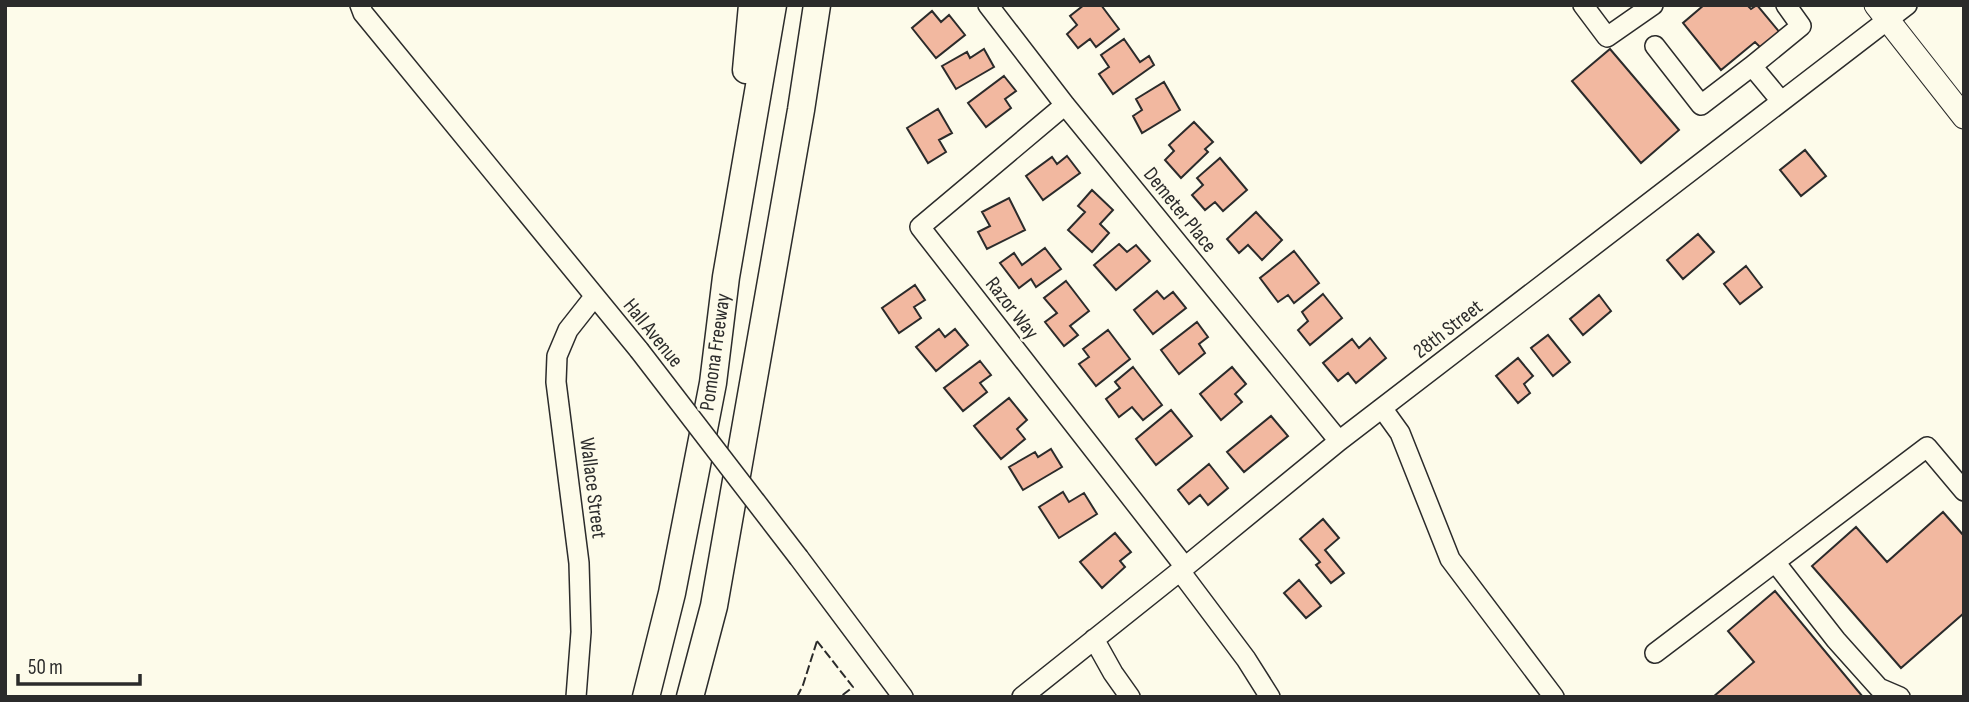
<svg xmlns="http://www.w3.org/2000/svg" width="1969" height="702" font-family="'Sofia Sans Condensed',sans-serif">
  <style>
    .building { fill: #f2b8a0; stroke: #2b2b2b; stroke-width: 2 }
    .lines { fill: none; stroke-linecap: round; stroke-linejoin: round }
    .minor-casing { stroke: #2b2b2b; stroke-width: 22 }
    .major-casing { stroke: #2b2b2b; stroke-width: 25 }
    .highway-casing { stroke: #2b2b2b; stroke-width: 29 }
    .minor { stroke: #fdfbea; stroke-width: 19 }
    .major { stroke: #fdfbea; stroke-width: 23 }
    .highway { stroke: #fdfbea; stroke-width: 26 }
    .minor-bridge-casing { stroke: #2b2b2b; stroke-width: 22; stroke-linecap: butt }
    .minor-bridge { stroke: #fdfbea; stroke-width: 19 }
    .fence { stroke: #2b2b2b; stroke-width: 2; stroke-dasharray: 9 3.5; stroke-linecap: butt }
    .labels { text-anchor: middle; dominant-baseline: central; stroke-width: 5; stroke-linejoin: round; paint-order: stroke }
    .street-label { font-size: 21px; fill: #2b2b2b; stroke: #fdfbea }
  </style>
  <rect width="100%" height="100%" fill="#fdfbea"/>
  <path class="building" d="M 1084,5 L 1101,5 L 1119,29 L 1096,47 L 1090,39 L 1078,48 L 1067,34 L 1077,25 L 1070,16 Z
    M 1704,5 L 1747,5 L 1751,9 L 1757,5 L 1781,34 L 1762,49 L 1755,42 L 1721,70 L 1683,23 Z
    M 932,11 L 941,22 L 949,15 L 965,35 L 936,58 L 912,28 Z
    M 1124,39 L 1140,62 L 1149,56 L 1154,65 L 1113,94 L 1099,74 L 1109,67 L 1101,55 Z
    M 984,49 L 994,67 L 956,89 L 942,66 L 967,52 L 970,58 Z
    M 1610,49 L 1679,130 L 1641,163 L 1572,81 Z
    M 1004,76 L 1016,91 L 1005,99 L 1011,108 L 986,127 L 968,103 Z
    M 1164,82 L 1180,110 L 1142,133 L 1133,116 L 1142,110 L 1136,99 Z
    M 938,109 L 952,133 L 939,140 L 946,152 L 928,163 L 907,128 Z
    M 1194,122 L 1213,142 L 1205,149 L 1208,152 L 1181,178 L 1165,160 L 1174,151 L 1169,145 Z
    M 1805,150 L 1826,176 L 1801,196 L 1780,170 Z
    M 1067,156 L 1080,173 L 1043,200 L 1026,176 L 1052,157 L 1057,164 Z
    M 1220,158 L 1247,190 L 1223,211 L 1215,202 L 1205,210 L 1192,195 L 1203,185 L 1197,178 Z
    M 1092,190 L 1113,210 L 1100,224 L 1109,233 L 1092,252 L 1068,230 L 1085,212 L 1078,206 Z
    M 1009,198 L 1025,230 L 987,249 L 978,232 L 990,226 L 982,212 Z
    M 1256,212 L 1282,240 L 1262,260 L 1248,245 L 1239,253 L 1227,239 Z
    M 1698,234 L 1714,252 L 1683,279 L 1667,260 Z
    M 1119,244 L 1127,252 L 1136,245 L 1150,261 L 1116,290 L 1094,265 Z
    M 1045,248 L 1061,269 L 1036,287 L 1031,279 L 1019,288 L 1000,263 L 1014,253 L 1022,265 Z
    M 1294,251 L 1319,283 L 1294,303 L 1288,295 L 1278,302 L 1260,278 Z
    M 1746,266 L 1762,287 L 1740,304 L 1724,284 Z
    M 1066,281 L 1089,311 L 1070,326 L 1078,335 L 1064,346 L 1045,322 L 1057,313 L 1044,298 Z
    M 915,285 L 925,300 L 914,307 L 921,318 L 899,333 L 882,308 Z
    M 1157,291 L 1164,299 L 1173,292 L 1186,308 L 1153,334 L 1134,310 Z
    M 1323,294 L 1342,318 L 1310,345 L 1298,330 L 1308,321 L 1302,312 Z
    M 1599,295 L 1611,311 L 1583,335 L 1570,319 Z
    M 1197,322 L 1208,337 L 1199,344 L 1205,353 L 1179,374 L 1161,350 Z
    M 939,329 L 945,337 L 955,329 L 968,345 L 936,371 L 916,347 Z
    M 1108,330 L 1130,359 L 1096,386 L 1079,364 L 1089,357 L 1083,349 Z
    M 1548,335 L 1570,362 L 1553,376 L 1531,348 Z
    M 1370,338 L 1386,358 L 1356,383 L 1348,373 L 1338,381 L 1323,363 L 1352,339 L 1359,348 Z
    M 1518,358 L 1533,376 L 1524,384 L 1530,393 L 1518,403 L 1496,376 Z
    M 980,361 L 991,375 L 980,383 L 987,392 L 963,411 L 944,388 Z
    M 1133,367 L 1162,405 L 1143,420 L 1132,407 L 1119,417 L 1106,399 L 1120,388 L 1115,382 Z
    M 1232,367 L 1246,384 L 1235,394 L 1242,402 L 1221,420 L 1200,394 Z
    M 1009,398 L 1027,420 L 1017,429 L 1025,439 L 1001,459 L 974,426 Z
    M 1171,410 L 1192,436 L 1156,465 L 1136,439 Z
    M 1271,416 L 1288,436 L 1244,472 L 1227,452 Z
    M 1051,449 L 1062,467 L 1023,490 L 1009,467 L 1035,452 L 1038,457 Z
    M 1209,464 L 1228,488 L 1208,505 L 1200,495 L 1189,504 L 1178,490 Z
    M 1063,492 L 1069,502 L 1084,493 L 1097,514 L 1059,538 L 1039,507 Z
    M 1943,512 L 1964,536 L 1964,613 L 1901,668 L 1812,566 L 1856,527 L 1887,562 Z
    M 1323,519 L 1339,538 L 1325,550 L 1344,573 L 1331,583 L 1316,565 L 1320,562 L 1300,539 Z
    M 1115,533 L 1131,552 L 1120,561 L 1125,567 L 1102,588 L 1080,562 Z
    M 1299,580 L 1321,606 L 1306,618 L 1284,593 Z
    M 1775,591 L 1863,697 L 1713,697 L 1754,662 L 1728,631 Z"/>
  <g class="lines">
    <defs>
      <path id="minor" d="M 360,5 L 363,13 L 639,350
        M 988,5 L 1065,105 L 1339,441
        M 1583,5 L 1607,37 L 1653,5
        M 1655,46 L 1701,105 L 1752,66
        M 1781,101 L 1752,66 L 1801,26 L 1786,5
        M 1065,105 L 920,227 L 1185,567
        M 1382,408 L 1400,433 L 1450,559 L 1554,697
        M 799,558 L 903,697
        M 1775,562 L 1927,447 L 1964,491
        M 1180,571 L 1246,659 L 1270,697
        M 1094,639 L 1113,673 L 1130,697
        M 1655,653 L 1775,562 L 1836,640 L 1879,688 L 1900,697
        M 576,697 L 581,632 L 579,563 L 556,382 L 557,356 L 568,330 L 594,297
        M 1022,697 L 1185,567 L 1339,441 L 1907,5"/>
      <path id="major" d="M 1876,5 L 1964,117"/>
      <path id="highway" d="M 746,70 L 752,5
        M 646,697 L 672,593 L 713,383 L 726,277 L 773,5
        M 690,697 L 714,606 L 801,110 L 817,5"/>
    </defs>
    <use href="#minor" class="minor-casing"/>
    <use href="#major" class="major-casing"/>
    <use href="#highway" class="highway-casing"/>
    <use href="#minor" class="minor"/>
    <use href="#major" class="major"/>
    <use href="#highway" class="highway"/>
    <defs>
      <path id="minor-bridge" d="M 639,350 L 799,558"/>
    </defs>
    <use href="#minor-bridge" class="minor-bridge-casing"/>
    <use href="#minor-bridge" class="minor-bridge"/>
    <path class="fence" d="M 817,641 L 853,687 L 840,697
      M 797,697 L 803,685 L 817,641"/>
  </g>
  <g class="labels">
    <g class="street-label">
      <text transform="translate(1180 210) rotate(51)">Demeter Place</text>
      <text transform="translate(1012 308) rotate(52)">Razor Way</text>
      <text transform="translate(1448 329) rotate(-38)">28th Street</text>
      <text transform="translate(653 333) rotate(51)">Hall Avenue</text>
      <text transform="translate(715 352) rotate(-82)">Pomona Freeway</text>
      <text transform="translate(593 488) rotate(83)">Wallace Street</text>
    </g>
  </g>
  <rect width="1969" height="702" fill="none" stroke="#2b2b2b" stroke-width="14"/>
  <path d="M18 674v10h122v-10" fill="none" stroke="#2b2b2b" stroke-width="3.5"/>
  <text x="28" y="674" font-size="21" fill="#2b2b2b" stroke="#fdfbea" stroke-width="5" paint-order="stroke">50 m</text>
</svg>
